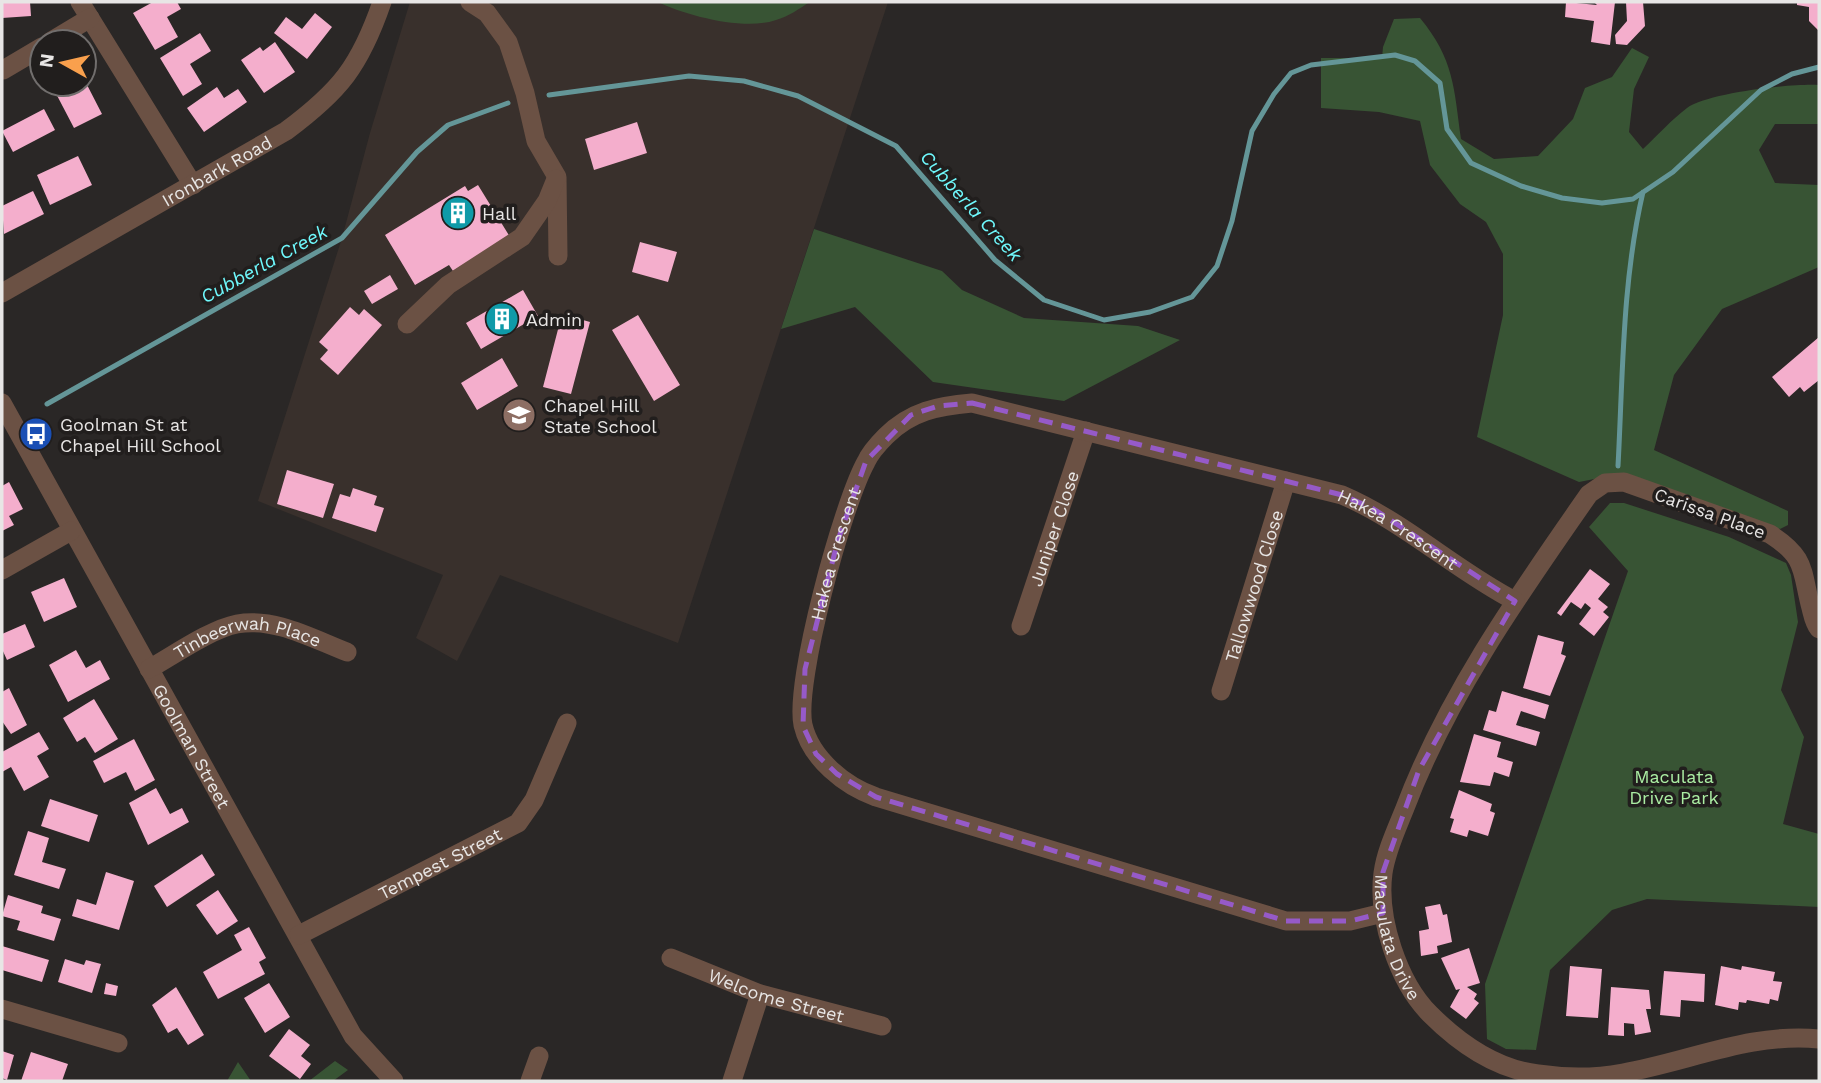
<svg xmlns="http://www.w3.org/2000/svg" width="1821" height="1083" font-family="'Work Sans',sans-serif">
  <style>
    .built { fill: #39302c }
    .green { fill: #385434 }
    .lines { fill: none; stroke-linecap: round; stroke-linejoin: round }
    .stream { stroke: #649698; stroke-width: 5 }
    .building { fill: #f4aecc }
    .street { stroke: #6b5144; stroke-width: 19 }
    .marked { fill: none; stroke: #965ac8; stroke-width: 5; stroke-dasharray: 14 9; stroke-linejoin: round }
    .labels { text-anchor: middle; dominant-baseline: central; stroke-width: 7; stroke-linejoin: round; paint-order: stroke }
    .street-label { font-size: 18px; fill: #e8e6e5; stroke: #211e1d }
    .poi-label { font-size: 18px; fill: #e8e6e5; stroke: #211e1d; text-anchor: start }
    .park-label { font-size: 18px; fill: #abeda3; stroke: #211e1d }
    .water-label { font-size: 19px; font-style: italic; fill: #6ff9fd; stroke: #211e1d }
  </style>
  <rect width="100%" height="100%" fill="#2a2726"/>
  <path class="built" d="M 410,2 L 888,2 L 678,643 L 500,575 L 457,661 L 416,638 L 443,575 L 258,501 L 342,238 L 370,133 Z"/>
  <path class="green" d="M 658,2 L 810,2 C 800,8 788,17 776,20 C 745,31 687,16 658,2 Z
    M 1420,18 C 1454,59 1454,88 1461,139 L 1494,159 L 1538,156 L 1573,119 L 1585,88 L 1612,77 L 1632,48 L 1649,57 L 1634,89 L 1629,132 L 1643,149 C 1657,136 1671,120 1687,108 C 1707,93 1793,83 1819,85 L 1819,124 L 1775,124 L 1759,150 L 1775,183 L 1819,185 L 1819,267 L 1722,309 L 1674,375 L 1654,450 L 1788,511 L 1788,525 L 1780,529 L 1625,473 L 1579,482 L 1477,437 L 1503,315 L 1503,254 L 1486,222 L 1460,204 L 1430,165 L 1420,121 L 1379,112 L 1321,108 L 1321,58 L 1382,58 L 1383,47 L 1394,19 Z
    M 814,229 L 942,271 L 962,290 L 1024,318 L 1138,326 L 1180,340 L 1064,401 L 933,382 L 855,307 L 781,329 Z
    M 1610,503 L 1624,503 L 1729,537 L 1786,563 L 1791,575 L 1798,622 L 1781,690 L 1804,737 L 1783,824 L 1819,834 L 1819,907 L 1647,899 L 1612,910 L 1550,970 L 1536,1050 L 1506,1049 L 1487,1039 L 1485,984 L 1628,571 L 1589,527 Z
    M 335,1061 L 348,1070 L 333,1081 L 309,1081 Z
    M 238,1062 L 251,1081 L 227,1081 Z"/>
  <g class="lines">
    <path class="stream" d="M 549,95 L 689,76 L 744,81 L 798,96 L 896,146 L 995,260 L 1044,300 L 1104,320 L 1150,312 L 1192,297 L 1217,266 L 1232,221 L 1252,131 L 1274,94 L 1291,73 L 1311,65 L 1395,55 L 1415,61 L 1440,83 L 1447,129 L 1471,163 L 1521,186 L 1562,198 L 1602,203 L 1633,199 L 1673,172 L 1761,90 L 1792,74 L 1819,67
      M 47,404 L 342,238 L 417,152 L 448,125 L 508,103
      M 1618,466 C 1623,374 1622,282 1643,192"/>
  </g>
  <path class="building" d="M 2,2 L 30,2 L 31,16 L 2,18 Z
    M 153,2 L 177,2 L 181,9 L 167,17 L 178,37 L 155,50 L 133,13 Z
    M 1566,2 L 1597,5 L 1594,2 L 1615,2 L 1610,45 L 1591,42 L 1594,21 L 1565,17 Z
    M 1626,2 L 1643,2 L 1645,26 L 1627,45 L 1616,44 L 1615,35 L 1627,21 Z
    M 1797,2 L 1819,2 L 1819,31 L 1809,21 L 1809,7 L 1797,5 Z
    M 315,13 L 332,27 L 307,59 L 274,33 L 286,17 L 302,29 Z
    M 200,33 L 211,51 L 190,64 L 202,84 L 183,96 L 160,58 Z
    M 275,42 L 295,72 L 264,93 L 241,60 L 260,47 L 263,51 Z
    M 84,79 L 102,114 L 74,128 L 51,84 L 84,84 Z
    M 217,87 L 224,98 L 238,89 L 247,102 L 204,132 L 187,108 Z
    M 44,109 L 55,130 L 13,152 L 2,131 Z
    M 637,122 L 647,153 L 594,170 L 585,139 Z
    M 78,156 L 92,185 L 50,205 L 37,175 Z
    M 478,185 L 510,237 L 453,271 L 449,265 L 415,285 L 385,235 L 465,186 L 468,191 Z
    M 33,191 L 44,214 L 4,234 L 2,206 Z
    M 640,242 L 677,252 L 668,282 L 632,272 Z
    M 390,275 L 398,289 L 372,304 L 364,291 Z
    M 523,290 L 538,316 L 481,349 L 466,323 Z
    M 350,307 L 359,315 L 364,309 L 382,325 L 338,375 L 320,359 L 328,350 L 319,342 Z
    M 562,314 L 590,322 L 571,394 L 543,387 Z
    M 638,315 L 680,385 L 654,401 L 612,330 Z
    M 1819,337 L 1819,380 L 1804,392 L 1800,387 L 1789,397 L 1772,377 Z
    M 502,358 L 518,386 L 477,410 L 461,383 Z
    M 287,470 L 334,484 L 323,518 L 277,504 Z
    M 9,482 L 23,509 L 9,516 L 14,525 L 2,531 L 2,486 Z
    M 353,488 L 377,496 L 374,505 L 384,508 L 376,532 L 332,518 L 340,494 L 350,497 Z
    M 1590,569 L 1610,584 L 1598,599 L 1608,607 L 1603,612 L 1609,617 L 1594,636 L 1579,624 L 1591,608 L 1585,603 L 1581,609 L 1571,602 L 1561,616 L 1557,613 Z
    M 64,578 L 77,607 L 44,622 L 31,592 Z
    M 25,624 L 35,647 L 7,660 L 2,649 L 2,634 Z
    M 1538,635 L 1564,642 L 1561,654 L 1566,656 L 1550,696 L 1523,688 Z
    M 76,650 L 86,668 L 100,660 L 110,679 L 68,702 L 49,665 Z
    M 9,688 L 27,725 L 11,734 L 2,721 L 2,692 Z
    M 1502,691 L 1549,705 L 1545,719 L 1521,711 L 1516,725 L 1540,732 L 1536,746 L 1483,730 L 1489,710 L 1496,712 Z
    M 94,699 L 118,739 L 95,753 L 85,737 L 77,742 L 63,718 Z
    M 39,732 L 49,749 L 37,756 L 49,777 L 24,791 L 11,767 L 2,772 L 2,752 Z
    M 1474,734 L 1501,742 L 1497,757 L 1513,762 L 1509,777 L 1494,772 L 1490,786 L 1460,782 Z
    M 134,739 L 155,780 L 135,791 L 126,772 L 104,783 L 93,761 Z
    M 156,788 L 170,814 L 182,808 L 189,822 L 148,845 L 129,803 Z
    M 1459,790 L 1492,804 L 1490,811 L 1495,813 L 1488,836 L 1469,830 L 1467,837 L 1450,832 L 1454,819 L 1450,818 Z
    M 50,799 L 98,815 L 89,842 L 41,826 Z
    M 28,831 L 49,838 L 42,862 L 66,869 L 59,889 L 14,875 Z
    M 202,854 L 215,875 L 167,907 L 154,886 Z
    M 106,872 L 134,881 L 119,930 L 72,916 L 77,899 L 96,905 Z
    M 218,890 L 238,921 L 217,935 L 196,905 Z
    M 8,895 L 43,906 L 41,913 L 61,919 L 54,941 L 17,930 L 20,921 L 2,916 Z
    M 1440,904 L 1443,915 L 1447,914 L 1452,942 L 1437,946 L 1438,953 L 1421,956 L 1419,931 L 1429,929 L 1425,907 Z
    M 249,927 L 266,958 L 259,962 L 265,974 L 218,999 L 203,972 L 242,950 L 234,935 Z
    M 2,946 L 49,960 L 42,982 L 2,970 Z
    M 1469,948 L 1480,983 L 1467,987 L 1477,994 L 1474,999 L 1479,1003 L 1466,1019 L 1450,1007 L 1460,989 L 1456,990 L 1441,958 Z
    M 65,959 L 84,965 L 86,960 L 101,964 L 92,993 L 58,982 Z
    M 1570,966 L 1602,969 L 1598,1018 L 1566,1016 Z
    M 1721,966 L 1741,970 L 1742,966 L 1775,972 L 1773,981 L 1782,982 L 1778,1001 L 1770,999 L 1769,1004 L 1747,1000 L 1746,1003 L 1739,1002 L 1738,1010 L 1715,1005 Z
    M 1664,971 L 1705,974 L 1704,1002 L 1681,1000 L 1680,1017 L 1660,1015 Z
    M 106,983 L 118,986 L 116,996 L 104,994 Z
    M 269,983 L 290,1017 L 265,1033 L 244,998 Z
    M 176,987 L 204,1035 L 188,1045 L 177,1028 L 168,1033 L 152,1005 Z
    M 1611,987 L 1649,990 L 1651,1009 L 1646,1009 L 1651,1032 L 1635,1035 L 1634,1024 L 1624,1023 L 1624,1036 L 1608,1035 Z
    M 289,1029 L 310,1045 L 301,1056 L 311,1064 L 300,1079 L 269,1056 Z
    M 2,1051 L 14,1055 L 7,1080 L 2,1078 Z
    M 31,1052 L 68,1064 L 62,1081 L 21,1081 Z"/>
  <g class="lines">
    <g class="street">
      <path d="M 80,2 L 193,185"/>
      <path d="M 470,2 L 487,13 L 508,42 L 525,93 L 536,141 L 557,177 L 558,256"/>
      <path d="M 50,42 L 90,18"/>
      <path d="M 3,70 L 42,47"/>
      <path id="s1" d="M 2,293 L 286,131 C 340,91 360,66 382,2"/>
      <path d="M 407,324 L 448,285 L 522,237 L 547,201 L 556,179"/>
      <path id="s2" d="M 2,403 L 353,1036 L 394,1081"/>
      <path d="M 2,570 L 71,531"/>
      <path id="s3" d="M 1021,626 L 1086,431"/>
      <path id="s4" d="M 1819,629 C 1814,623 1813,616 1811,608 C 1801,570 1807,558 1770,534 L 1624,482 L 1605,483 L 1589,494 C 1520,593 1448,694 1405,808 C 1397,828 1386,851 1383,873 C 1377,918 1398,982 1430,1014 C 1460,1044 1495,1069 1538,1074 C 1565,1078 1596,1078 1623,1073 C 1688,1062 1751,1032 1819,1039"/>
      <path id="s5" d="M 149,669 C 174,655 211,629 237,624 C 275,617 313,639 347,652"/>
      <path id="s6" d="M 1221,691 L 1286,481"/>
      <path id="s7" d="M 1383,913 L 1350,921 L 1286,921 L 876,797 C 845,786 811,759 803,725 C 794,682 843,503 866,462 C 870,453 879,443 886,436 C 911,411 938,406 972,403 L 1342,495 C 1405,522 1455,570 1515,601"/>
      <path id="s8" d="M 299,935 L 518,823 L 534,800 L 567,723"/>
      <path id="s9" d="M 671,958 L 760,994 L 882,1026"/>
      <path d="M 2,1009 L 118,1043"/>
      <path d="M 530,1081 L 539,1056"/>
      <path d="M 732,1081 L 760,994"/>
    </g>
  </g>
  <path class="marked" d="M 972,403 L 1342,495 L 1372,508 L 1515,601 L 1419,770 L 1383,872 L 1383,913 L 1350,921 L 1286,921 L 876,797 L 837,774 L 816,754 L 803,726 L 805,669 L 838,540 L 866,461 L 911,415 L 938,406 Z"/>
  <defs>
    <symbol id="building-disc" viewBox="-11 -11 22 22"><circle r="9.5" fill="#0f9aa8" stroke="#211e1d"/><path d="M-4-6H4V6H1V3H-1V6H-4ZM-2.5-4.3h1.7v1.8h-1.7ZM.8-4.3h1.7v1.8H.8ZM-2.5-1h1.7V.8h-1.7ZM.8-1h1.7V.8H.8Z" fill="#fff"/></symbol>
    <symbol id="school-disc" viewBox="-11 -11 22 22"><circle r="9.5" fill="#8d6e63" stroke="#211e1d"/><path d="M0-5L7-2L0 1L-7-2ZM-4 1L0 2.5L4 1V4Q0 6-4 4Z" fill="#fff"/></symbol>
    <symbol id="bus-disc" viewBox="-11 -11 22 22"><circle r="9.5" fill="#1a4fb4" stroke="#211e1d"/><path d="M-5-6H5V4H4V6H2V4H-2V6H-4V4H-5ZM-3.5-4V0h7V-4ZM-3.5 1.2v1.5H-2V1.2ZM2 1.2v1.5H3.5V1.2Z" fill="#fff"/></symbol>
  </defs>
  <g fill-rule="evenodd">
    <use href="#building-disc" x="439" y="194" width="38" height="38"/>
    <use href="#building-disc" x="483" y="300" width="38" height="38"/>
    <use href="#school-disc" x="500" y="396" width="38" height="38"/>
    <use href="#bus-disc" x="17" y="415" width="38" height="38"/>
  </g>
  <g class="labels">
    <g class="street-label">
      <text stroke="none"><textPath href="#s1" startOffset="247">Ironbark Road</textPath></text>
      <text transform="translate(1710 513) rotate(20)">Carissa Place</text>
      <text stroke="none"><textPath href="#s3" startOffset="103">Juniper Close</textPath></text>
      <text stroke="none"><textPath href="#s7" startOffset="1479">Hakea Crescent</textPath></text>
      <text stroke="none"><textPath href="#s7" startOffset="808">Hakea Crescent</textPath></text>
      <text stroke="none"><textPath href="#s6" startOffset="110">Tallowwood Close</textPath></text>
      <text stroke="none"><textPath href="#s5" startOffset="108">Tinbeerwah Place</textPath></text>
      <text stroke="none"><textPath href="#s2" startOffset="392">Goolman Street</textPath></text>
      <text stroke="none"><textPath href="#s8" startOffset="158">Tempest Street</textPath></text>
      <text stroke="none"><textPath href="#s4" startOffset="805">Maculata Drive</textPath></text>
      <text stroke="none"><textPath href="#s9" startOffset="112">Welcome Street</textPath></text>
    </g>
    <g class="poi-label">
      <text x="482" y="213">Hall</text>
      <text x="526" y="319">Admin</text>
      <text x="544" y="405">Chapel Hill<tspan x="544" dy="21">State School</tspan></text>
      <text x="60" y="424">Goolman St at<tspan x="60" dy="21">Chapel Hill School</tspan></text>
    </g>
    <g class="park-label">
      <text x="1674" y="776">Maculata<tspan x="1674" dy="21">Drive Park</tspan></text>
    </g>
    <g class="water-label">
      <text transform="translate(971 206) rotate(48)">Cubberla Creek</text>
      <text transform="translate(264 264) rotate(-29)">Cubberla Creek</text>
    </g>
  </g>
  <rect width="1821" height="1083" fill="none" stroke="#e8e6e5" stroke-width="7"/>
  <g transform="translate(63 63) rotate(278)"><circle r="33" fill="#211e1d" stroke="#716e6d" stroke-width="2"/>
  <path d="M0-5L12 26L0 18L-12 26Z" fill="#f9a04d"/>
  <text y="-10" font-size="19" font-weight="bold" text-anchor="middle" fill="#e8e6e5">N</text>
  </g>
</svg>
